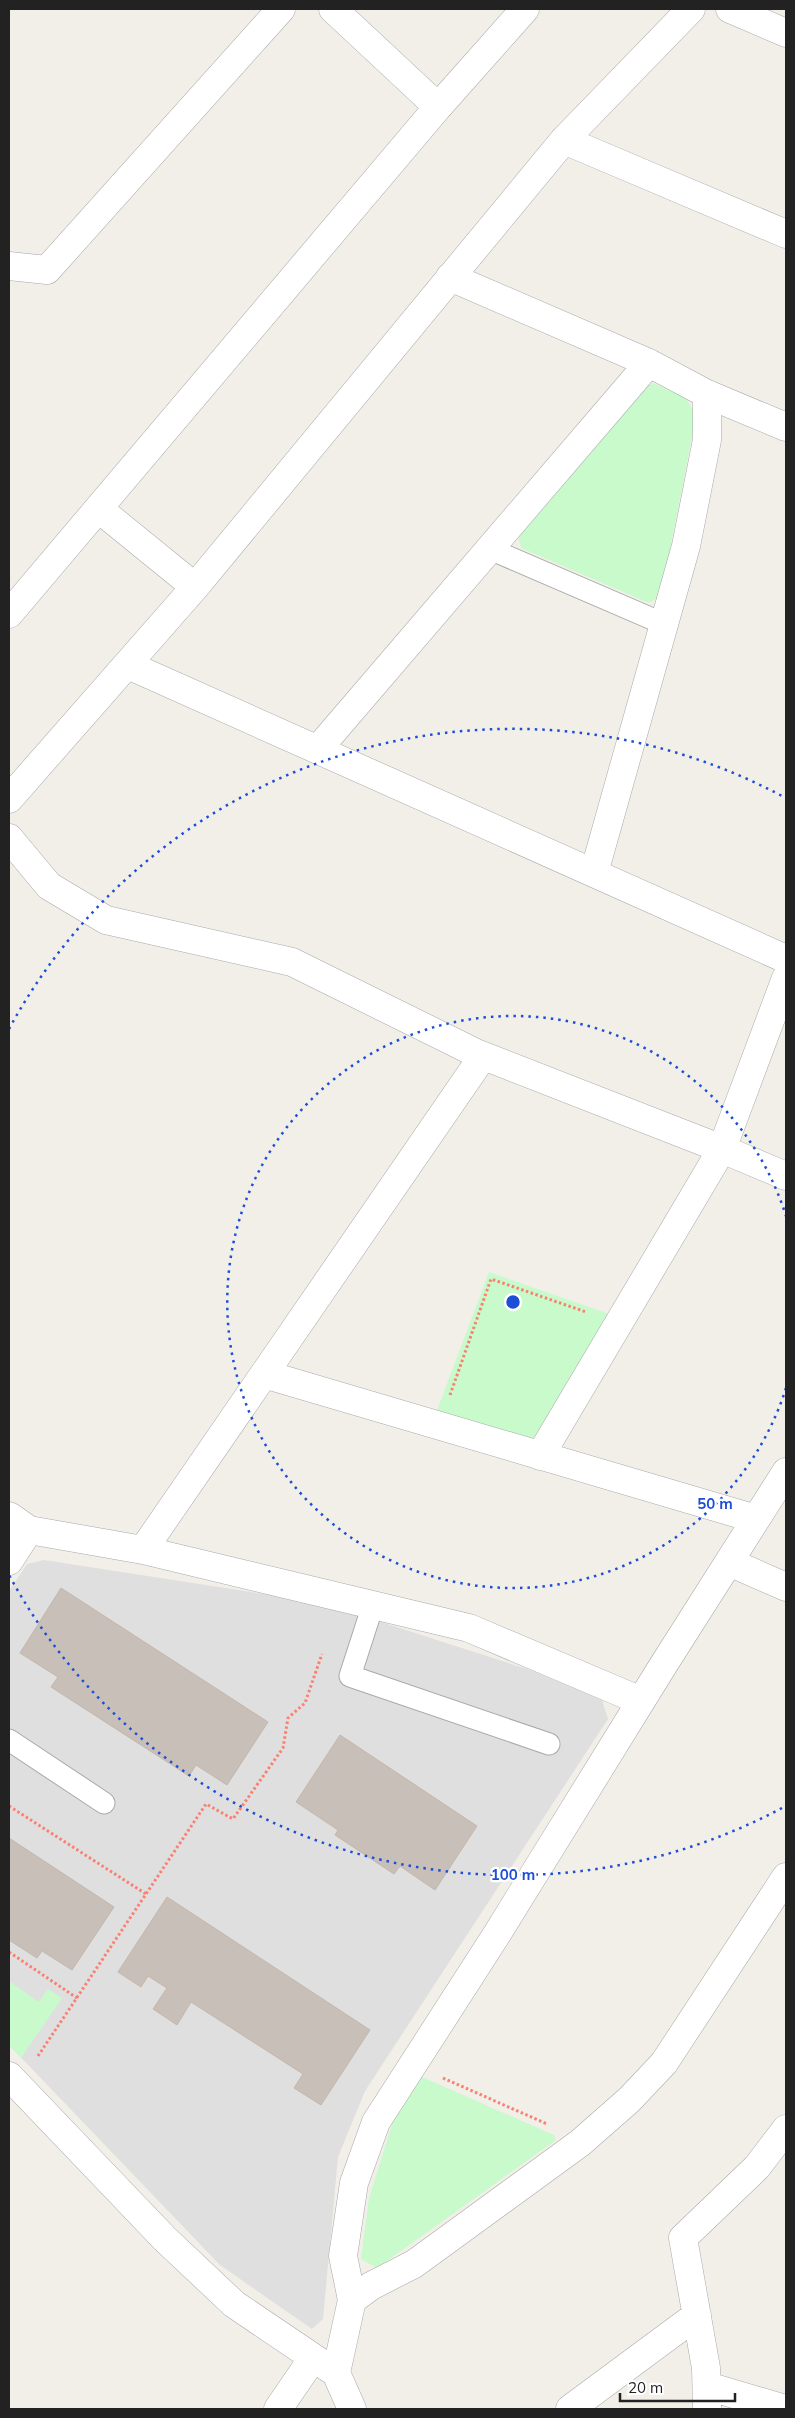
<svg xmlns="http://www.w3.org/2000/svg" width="795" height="2418" font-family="Mulish,sans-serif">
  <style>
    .residential { fill: #e0dfdf }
    .park { fill: #c8facc }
    .building { fill: #c7bfb8; stroke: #c4b6ab }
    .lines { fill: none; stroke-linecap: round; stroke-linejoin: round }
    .lane-casing { stroke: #a9a9a9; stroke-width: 23 }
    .street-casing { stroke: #a9a9a9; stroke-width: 29 }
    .path { stroke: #fa8072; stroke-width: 3; stroke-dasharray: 2.5 2.5; stroke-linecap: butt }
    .lane { stroke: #fff; stroke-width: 21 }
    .street { stroke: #fff; stroke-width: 28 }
    .ring { fill: none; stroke: #1d4ed8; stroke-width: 2.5; stroke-dasharray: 2.5 5 }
    .centre { fill: #1d4ed8; stroke: #fff; stroke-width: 2.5 }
    .ring-label { font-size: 15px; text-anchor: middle; font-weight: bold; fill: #1d4ed8; stroke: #fff; stroke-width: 4.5; stroke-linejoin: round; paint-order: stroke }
  </style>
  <rect width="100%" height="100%" fill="#f2efe9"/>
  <path class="residential" d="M 44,1560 L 322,1603 L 527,1669 L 602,1700 L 608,1719 L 365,2091 L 338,2157 L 323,2319 L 312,2329 L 220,2265 L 9,2045 L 9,1591 L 27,1564 Z"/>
  <path class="park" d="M 653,383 L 686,398 L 696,416 L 661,596 L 649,603 L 521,548 L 517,532 L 642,390 Z
    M 489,1272 L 609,1314 L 540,1432 L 527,1443 L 436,1413 Z
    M 9,1981 L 39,2002 L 48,1989 L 62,1998 L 21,2058 L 9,2045 Z
    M 420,2076 L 554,2135 L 556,2140 L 377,2268 L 361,2259 L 369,2198 L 394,2118 Z"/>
  <path class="building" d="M 61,1588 L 268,1722 L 227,1785 L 196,1765 L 189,1776 L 51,1687 L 58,1677 L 20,1653 Z
    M 340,1735 L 477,1826 L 435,1890 L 400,1866 L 394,1874 L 335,1835 L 338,1830 L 296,1802 Z
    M 9,1838 L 114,1907 L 72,1970 L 42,1951 L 37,1958 L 9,1940 Z
    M 167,1897 L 370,2030 L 321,2105 L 294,2088 L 303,2074 L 191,2002 L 177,2025 L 153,2009 L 167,1988 L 148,1976 L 141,1987 L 118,1972 Z"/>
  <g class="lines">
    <defs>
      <path id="lane" d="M 490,549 L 664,624
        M 373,1605 L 350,1676 L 549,1744
        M 9,1740 L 104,1803"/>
      <path id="street" d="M 333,9 L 438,107
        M 730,9 L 786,33
        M 564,140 L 786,234
        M 9,266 L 47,270 L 281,9
        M 450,277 L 649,363 L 707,394 L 786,427
        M 99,509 L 195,587
        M 9,614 L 438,107 L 525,9
        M 128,665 L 786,959
        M 318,749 L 649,363
        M 9,799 L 195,587 L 564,140 L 691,9
        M 9,838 L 49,886 L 106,920 L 292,962 L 476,1053 L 722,1149 L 786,1176
        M 594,873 L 686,546 L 707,440 L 707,394
        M 264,1374 L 756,1519
        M 540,1456 L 722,1149 L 786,978
        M 9,1516 L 29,1530 L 143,1550 L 469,1628 L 641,1701
        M 143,1550 L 483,1056
        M 9,1561 L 29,1530
        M 729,1562 L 786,1587
        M 9,2076 L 165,2239 L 234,2304 L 336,2373 L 352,2409
        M 352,2300 L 371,2286 L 414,2264 L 580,2143 L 629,2100 L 664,2063 L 786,1877
        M 336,2373 L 352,2300 L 343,2256 L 354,2183 L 376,2122 L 497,1934 L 664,1664 L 786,1472
        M 707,2386 L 785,2409
        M 278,2409 L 313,2358
        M 570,2409 L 697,2315
        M 707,2409 L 706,2368 L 683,2238 L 757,2167 L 786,2129"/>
    </defs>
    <use href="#lane" class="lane-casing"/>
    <use href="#street" class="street-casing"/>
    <path class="path" d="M 450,1395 L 491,1279 L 586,1312
      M 9,1806 L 146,1894
      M 9,1952 L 77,1998
      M 38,2056 L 206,1804 L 233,1819 L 283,1748 L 288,1718 L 305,1703 L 322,1654
      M 443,2078 L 547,2124"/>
    <use href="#lane" class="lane"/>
    <use href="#street" class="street"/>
  </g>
  <g class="ring">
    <path d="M786 1388A286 286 0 1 1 786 1216"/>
    <path d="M782 1808A573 573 0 0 1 9 1575M9 1029A573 573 0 0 1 782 796"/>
  </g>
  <circle cx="513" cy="1302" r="8" class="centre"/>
  <g class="ring-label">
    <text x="715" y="1509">50 m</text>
    <text x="513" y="1880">100 m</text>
  </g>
  <rect width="795" height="2418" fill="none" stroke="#222222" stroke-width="20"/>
  <path d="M620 2393v8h115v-8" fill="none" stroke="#222222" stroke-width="2.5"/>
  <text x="628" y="2393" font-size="15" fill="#222222" stroke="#ffffff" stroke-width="4" paint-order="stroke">20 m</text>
</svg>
